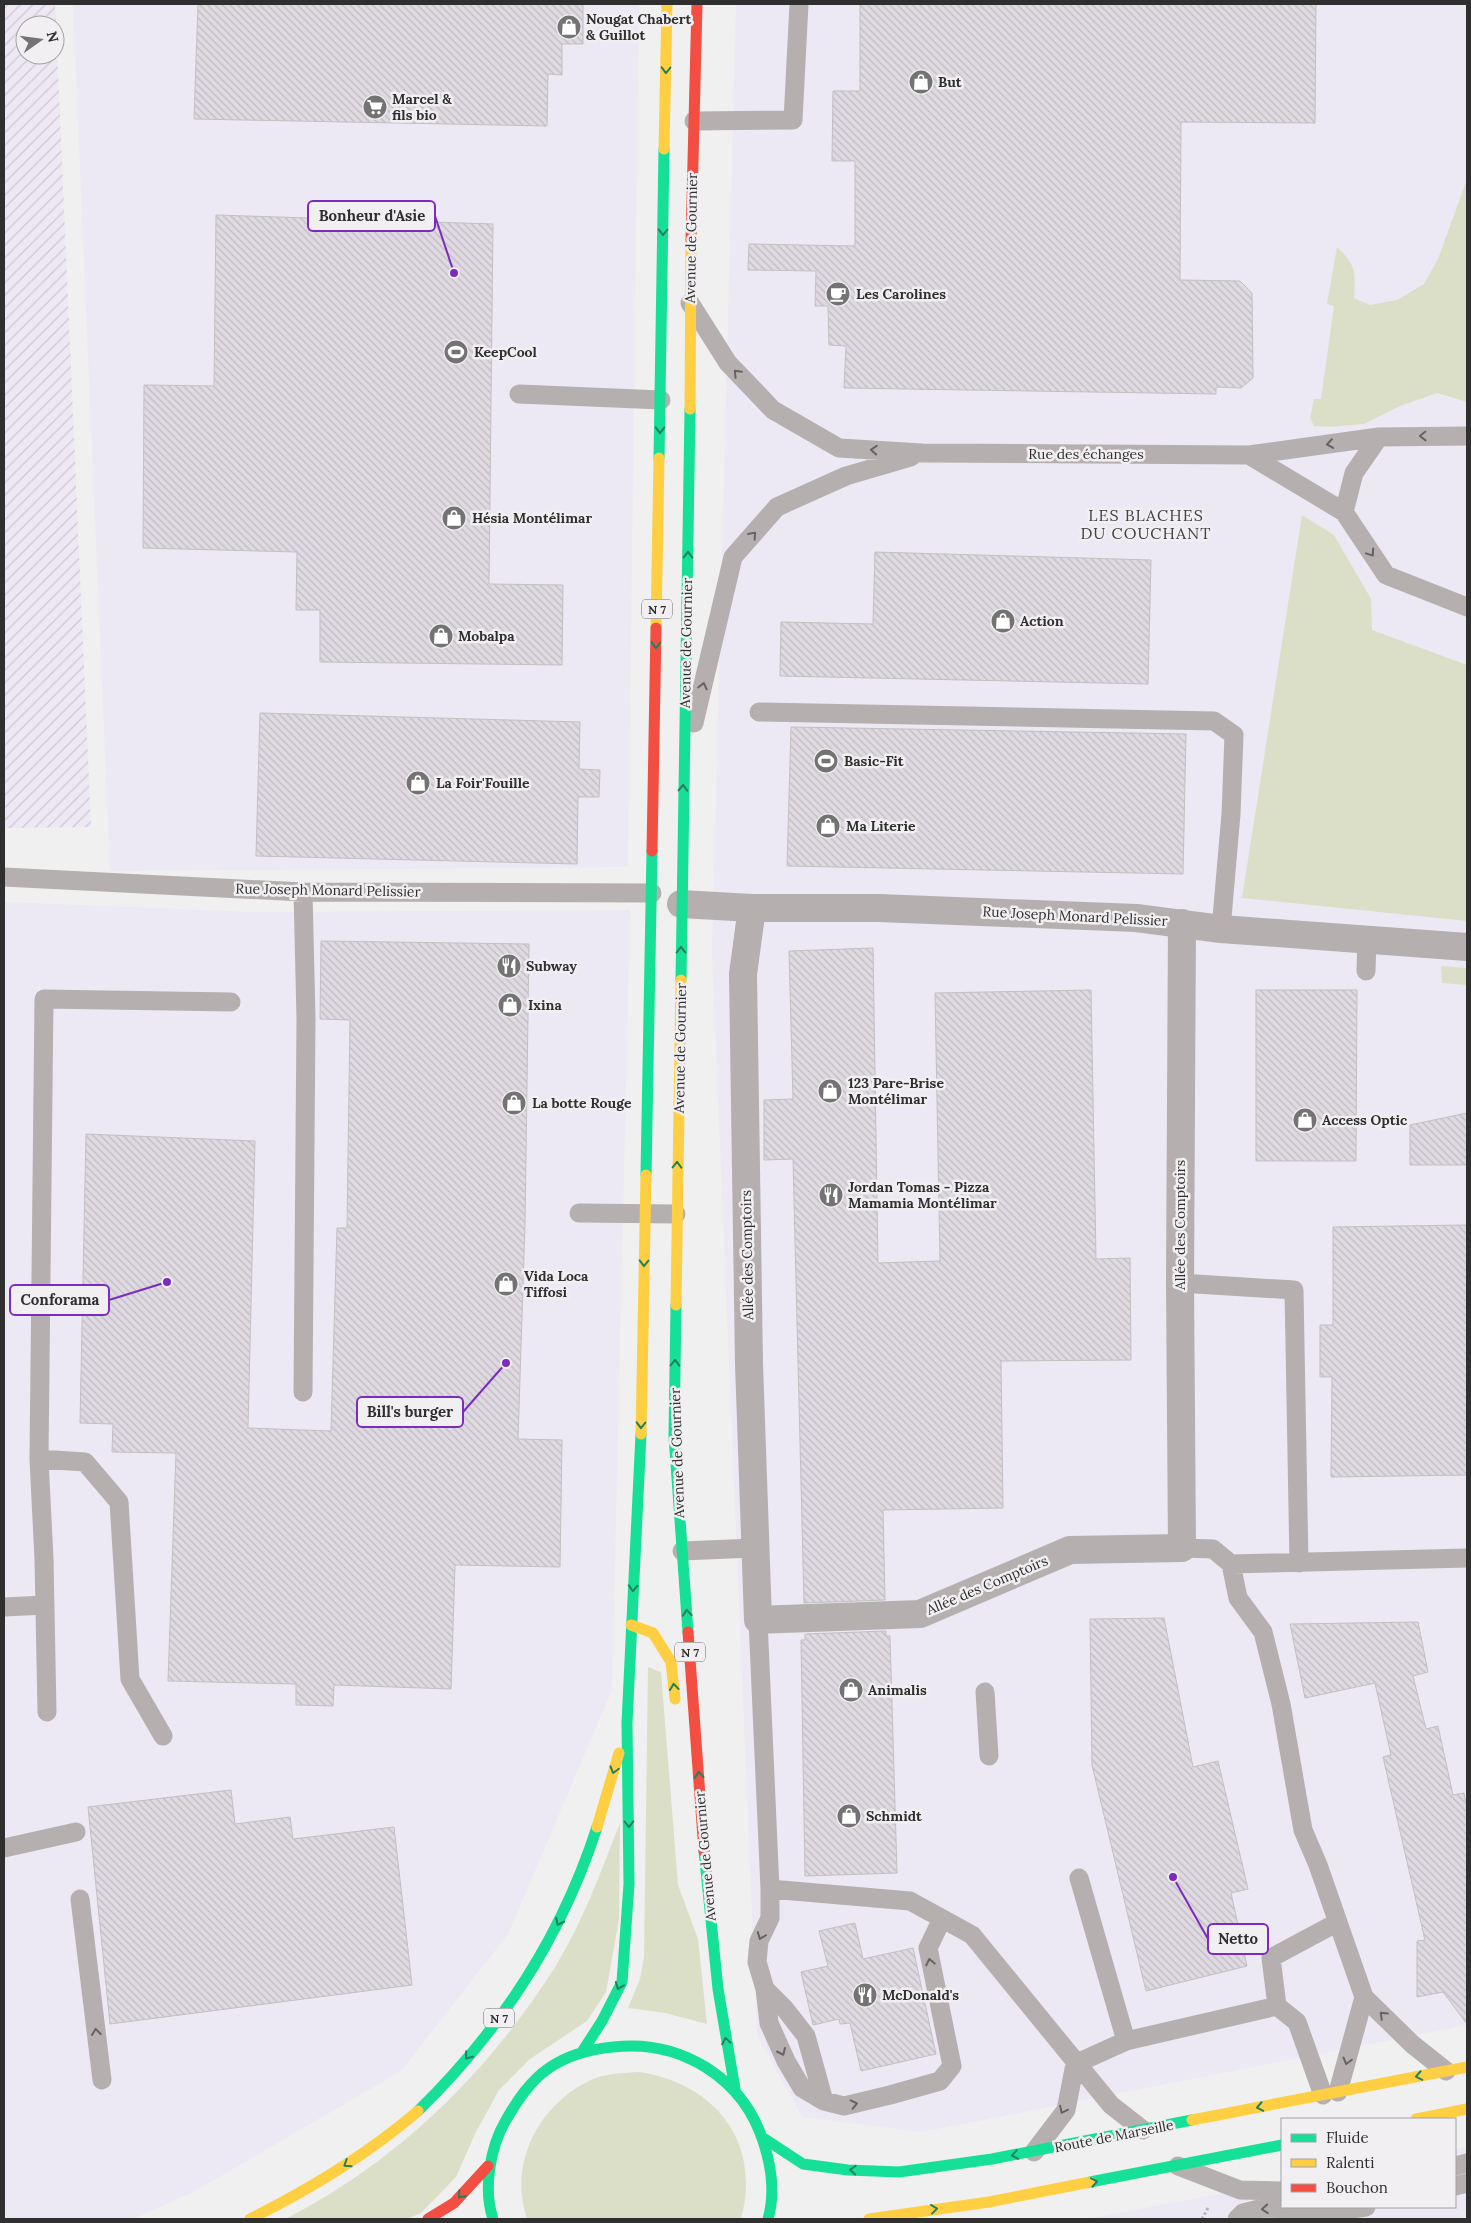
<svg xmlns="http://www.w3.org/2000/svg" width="1471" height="2223" font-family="Lora,serif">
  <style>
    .commercial { fill: #ece8f4 }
    .industrial { fill: url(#industrial-furrows); fill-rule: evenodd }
    .green { fill: #dcdfc7 }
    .building { fill: url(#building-back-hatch); stroke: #c1c1c1 }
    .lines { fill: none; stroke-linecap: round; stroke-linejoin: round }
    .path { stroke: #b9b4b4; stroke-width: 3; stroke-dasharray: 2.5 2.5; stroke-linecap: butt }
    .lane { stroke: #b6afaf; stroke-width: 19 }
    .street { stroke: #b6afaf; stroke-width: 28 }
    .fast { stroke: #16e098; stroke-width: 11 }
    .slow { stroke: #ffcf43; stroke-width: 11 }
    .jam { stroke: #f24e42; stroke-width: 11 }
    .oneway { stroke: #247f5f }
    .oneway2 { stroke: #666263 }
    .labels { text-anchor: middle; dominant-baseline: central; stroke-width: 5; stroke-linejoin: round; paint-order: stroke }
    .shield { fill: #f1eff1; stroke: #6a696a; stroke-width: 1 }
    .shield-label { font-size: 12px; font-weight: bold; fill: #302f30 }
    .poi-label { font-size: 14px; font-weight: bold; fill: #302f30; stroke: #f1eff1; text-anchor: start }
    .street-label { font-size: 14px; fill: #302f30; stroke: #f1eff1 }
    .quarter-label { font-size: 16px; letter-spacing: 1px; fill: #434143; stroke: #f1eff1 }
    .leader { fill: none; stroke: #7b2cbf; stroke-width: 2 }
    .callout-dot { fill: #7b2cbf; stroke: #f1eff1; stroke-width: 2 }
    .callout { fill: #f1eff1; stroke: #7b2cbf; stroke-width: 2 }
    .callout-label { font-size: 15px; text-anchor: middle; font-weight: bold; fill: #302f30 }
  </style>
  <defs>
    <pattern id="industrial-furrows" width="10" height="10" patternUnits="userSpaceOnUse" patternTransform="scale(1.25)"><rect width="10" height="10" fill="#ede8f4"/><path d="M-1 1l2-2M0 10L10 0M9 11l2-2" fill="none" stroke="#ccc7d2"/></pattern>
    <pattern id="building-back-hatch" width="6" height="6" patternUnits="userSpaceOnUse" patternTransform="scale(1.25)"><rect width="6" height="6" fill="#dfd9e1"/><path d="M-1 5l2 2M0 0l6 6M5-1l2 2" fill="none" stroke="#c0bbc1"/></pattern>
  </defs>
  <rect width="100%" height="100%" fill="#f0f0f0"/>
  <path class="commercial" d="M 73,4 L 639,4 L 628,867 L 110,871 Z
    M 736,4 L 1467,4 L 1467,2025 L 921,2132 L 802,2117 L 757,2035 L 712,954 Z
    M 4,902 L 251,912 L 630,910 L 612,1690 L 508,1934 L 401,2071 L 195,2191 L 133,2219 L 4,2219 Z
    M 1467,2146 L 1467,2219 L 1087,2219 L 1282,2182 L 1282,2207 L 1455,2207 L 1455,2149 Z"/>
  <path class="industrial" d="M 4,4 L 55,4 L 91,827 L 4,828 ZM 25,25 L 55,25 L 55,55 L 25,55 Z"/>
  <path class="green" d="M 1467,179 L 1467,402 L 1437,393 L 1400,406 L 1364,424 L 1330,427 L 1314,426 L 1310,418 L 1314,399 L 1321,399 L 1334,306 L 1327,304 L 1337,247 C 1357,266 1355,272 1354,298 L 1370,305 L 1397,300 L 1424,284 L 1438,259 Z
    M 1302,515 L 1334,535 L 1371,599 L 1372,630 L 1467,665 L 1467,921 L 1242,898 Z
    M 1441,966 L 1467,968 L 1467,985 L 1442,983 Z
    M 648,1667 L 661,1672 L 678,1885 L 698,1939 L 707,2024 L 665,2013 L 628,2008 L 640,1979 L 644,1957 Z
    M 620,1823 L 619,1919 L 606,1992 L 587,2021 L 530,2059 L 499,2090 L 475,2134 L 456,2177 L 421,2213 L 407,2219 L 285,2219 C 396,2163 489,2072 555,1967 C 583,1922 601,1871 620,1823 Z
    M 640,2072 C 715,2084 762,2142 741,2219 L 527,2219 C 508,2163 539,2104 591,2080 C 606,2073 623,2073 640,2072 Z"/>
  <path class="building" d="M 198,4 L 583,4 L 583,44 L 562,44 L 562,75 L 548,74 L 547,126 L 194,119 Z
    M 860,4 L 1316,4 L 1315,123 L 1181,122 L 1180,280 L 1240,281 L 1252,293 L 1253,378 L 1241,388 L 1216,387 L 1216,394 L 844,388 L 846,346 L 829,345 L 828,306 L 815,306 L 816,271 L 748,270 L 749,244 L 855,246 L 855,161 L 832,161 L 833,91 L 860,91 Z
    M 216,215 L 493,224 L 489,584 L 563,585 L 562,665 L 320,662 L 320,610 L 296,610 L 297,552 L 143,548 L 144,385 L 214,386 Z
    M 875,552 L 1151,560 L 1148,684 L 780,676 L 781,622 L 873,624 Z
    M 260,713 L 580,722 L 579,769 L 600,770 L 599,797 L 578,797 L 577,864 L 256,856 Z
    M 791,727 L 1186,734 L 1183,874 L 787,866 Z
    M 321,941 L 529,944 L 525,1225 L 518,1439 L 562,1440 L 560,1567 L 455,1565 L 451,1689 L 334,1685 L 333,1706 L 296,1705 L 296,1684 L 168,1681 L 176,1453 L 112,1452 L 113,1424 L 80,1423 L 86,1134 L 255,1141 L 248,1428 L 331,1431 L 337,1228 L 347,1228 L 350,1020 L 320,1019 Z
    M 873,948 L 878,1263 L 940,1261 L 935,993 L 1091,990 L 1096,1259 L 1130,1258 L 1131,1360 L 1001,1361 L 1003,1508 L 883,1510 L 885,1600 L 804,1603 L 793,1159 L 764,1160 L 764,1100 L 793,1099 L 789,951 Z
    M 1256,990 L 1357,990 L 1356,1161 L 1256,1161 Z
    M 1467,1113 L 1467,1165 L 1410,1165 L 1410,1125 Z
    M 1467,1225 L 1467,1475 L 1331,1477 L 1332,1377 L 1320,1377 L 1320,1325 L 1333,1325 L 1333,1227 Z
    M 1164,1618 L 1193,1767 L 1218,1761 L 1248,1889 L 1231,1893 L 1247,1966 L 1146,1991 L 1092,1765 L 1090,1619 Z
    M 1418,1622 L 1428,1672 L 1413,1676 L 1426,1729 L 1438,1726 L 1453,1795 L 1464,1793 L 1467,1808 L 1467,2024 L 1443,1992 L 1417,1997 L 1417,1941 L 1425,1940 L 1383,1757 L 1391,1755 L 1375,1683 L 1305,1698 L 1290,1624 Z
    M 886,1631 L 886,1636 L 890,1636 L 897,1873 L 805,1876 L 801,1640 L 805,1640 L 805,1634 Z
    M 231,1790 L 235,1824 L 290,1817 L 293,1839 L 394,1827 L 412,1985 L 110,2024 L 88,1807 Z
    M 855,1923 L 863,1959 L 913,1948 L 936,2054 L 861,2071 L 850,2023 L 840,2024 L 839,2019 L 813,2025 L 801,1972 L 828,1966 L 819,1931 Z"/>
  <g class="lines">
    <path class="path" d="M 1202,2219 L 1209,2206"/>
    <path class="lane" d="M 694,121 L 793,120 L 799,4
      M 690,303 L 728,363 L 773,410 L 839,448 L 922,453 L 1249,455 L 1379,437 L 1467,436
      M 519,394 L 661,400
      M 1249,455 L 1344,512 L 1386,575 L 1467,607
      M 1344,512 L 1354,473 L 1379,437
      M 759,712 L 1214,721 L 1234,735 L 1231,814 L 1221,929
      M 694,723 L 733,557 L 777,507 L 846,476 L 911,457
      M 4,877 L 303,892 L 652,893
      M 1366,971 L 1367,939
      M 579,1213 L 676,1214
      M 1180,1283 L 1294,1290 L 1299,1563
      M 303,1392 L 306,1018 L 303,892
      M 39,1459 L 44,999 L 231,1002
      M 1182,1548 L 1213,1549 L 1231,1564 L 1238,1598 L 1263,1632 L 1281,1704 L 1303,1830 L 1318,1865 L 1364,1997 L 1412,2044 L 1446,2071
      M 682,1551 L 754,1548
      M 1231,1564 L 1467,1558
      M 4,1607 L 45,1605
      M 758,1620 L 770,1889 L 910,1901 L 972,1935 L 1111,2105 L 1143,2130
      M 985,1692 L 989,1756
      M 47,1712 L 44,1559 L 39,1459 L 85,1462 L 119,1502 L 130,1679 L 163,1736
      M 4,1848 L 76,1832
      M 1079,1878 L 1126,2041
      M 770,1889 L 770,1918 L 759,1941 L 757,1962 L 765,1989 L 785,2009 L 806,2036 L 824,2101 L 844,2106 L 890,2095 L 940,2081 L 952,2066 L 928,1948 L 942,1919
      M 80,1899 L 102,2080
      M 765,1989 L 769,2023 L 786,2061 L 802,2088 L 824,2101
      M 1277,2006 L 1271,1958 L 1338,1922
      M 1075,2064 L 1126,2041 L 1277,2006 L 1297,2022 L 1323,2095
      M 1338,2092 L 1364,1997
      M 1034,2152 L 1066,2110 L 1075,2064
      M 1178,2166 L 1240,2190 L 1282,2191
      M 1455,2166 L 1467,2163
      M 1455,2186 L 1467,2183
      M 1237,2219 L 1243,2213 L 1263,2208 L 1344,2210 L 1366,2207"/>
    <path class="street" d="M 681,904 L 752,908 L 879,908 L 1136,918 L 1221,929 L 1467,947
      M 752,908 L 743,974 L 749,1364 L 758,1620 L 920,1614 L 1070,1550 L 1182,1548 L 1180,1283 L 1182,923"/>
    <path class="fast" d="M 659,458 L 664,149
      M 681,980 L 690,409
      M 646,1175 L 652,851
      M 676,1305 L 674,1436 L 688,1632
      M 704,1851 L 718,1989 L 735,2089
      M 582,2052 L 602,2021 L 622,1982 L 629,1884 L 627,1723 L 641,1434
      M 418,2111 C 500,2031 562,1936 597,1827
      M 765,2139 L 803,2164 L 848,2170 L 899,2172 L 992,2159 L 1192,2120
      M 1090,2182 L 1282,2145
      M 493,2219 C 483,2189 490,2147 506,2120 C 517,2101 530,2081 549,2068 C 568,2055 591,2049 613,2047 C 681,2039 744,2078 764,2144 C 772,2169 775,2194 768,2219"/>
    <path class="slow" d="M 664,149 L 667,4
      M 690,409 L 691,240
      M 656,628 L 659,458
      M 676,1305 L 681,980
      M 641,1434 L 646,1175
      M 631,1625 L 653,1633 L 671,1662 L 675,1699
      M 597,1827 L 619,1753
      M 1416,2119 L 1467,2109
      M 1192,2120 L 1467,2067
      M 250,2219 C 310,2189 367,2155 418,2111
      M 869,2219 L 989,2202 L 1090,2182"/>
    <path class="jam" d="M 691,240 L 697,4
      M 652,851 L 656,628
      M 688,1632 L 704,1851
      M 428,2219 L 454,2203 L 488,2166"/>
  </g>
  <defs><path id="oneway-chevron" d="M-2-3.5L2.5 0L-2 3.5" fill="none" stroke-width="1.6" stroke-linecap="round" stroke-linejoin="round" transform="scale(1.25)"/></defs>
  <g class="oneway">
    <use href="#oneway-chevron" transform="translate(666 70) rotate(91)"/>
    <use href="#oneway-chevron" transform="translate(663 232) rotate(91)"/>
    <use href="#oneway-chevron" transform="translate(660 430) rotate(91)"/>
    <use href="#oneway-chevron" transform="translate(688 555) rotate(-89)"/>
    <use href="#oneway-chevron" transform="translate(656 645) rotate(91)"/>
    <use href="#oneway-chevron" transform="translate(683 788) rotate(-89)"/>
    <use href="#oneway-chevron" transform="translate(681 950) rotate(-90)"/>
    <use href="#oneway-chevron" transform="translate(677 1165) rotate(-89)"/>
    <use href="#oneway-chevron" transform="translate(644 1263) rotate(91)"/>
    <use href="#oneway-chevron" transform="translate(675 1363) rotate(-89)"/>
    <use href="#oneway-chevron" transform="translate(641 1425) rotate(91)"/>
    <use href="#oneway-chevron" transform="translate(633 1588) rotate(93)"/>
    <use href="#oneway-chevron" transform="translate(687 1613) rotate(-94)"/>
    <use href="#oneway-chevron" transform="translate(674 1687) rotate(-96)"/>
    <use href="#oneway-chevron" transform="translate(614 1770) rotate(106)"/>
    <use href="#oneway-chevron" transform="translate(699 1775) rotate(-94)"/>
    <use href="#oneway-chevron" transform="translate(629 1824) rotate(89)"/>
    <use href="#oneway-chevron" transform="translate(559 1922) rotate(117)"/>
    <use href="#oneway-chevron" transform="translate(619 1986) rotate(112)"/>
    <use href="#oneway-chevron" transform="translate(726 2041) rotate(-100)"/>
    <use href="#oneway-chevron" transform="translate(468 2056) rotate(129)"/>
    <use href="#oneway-chevron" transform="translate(1419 2076) rotate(169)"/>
    <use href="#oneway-chevron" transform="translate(1260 2107) rotate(169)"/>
    <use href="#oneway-chevron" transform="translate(1015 2155) rotate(169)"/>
    <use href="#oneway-chevron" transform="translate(347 2164) rotate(147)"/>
    <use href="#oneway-chevron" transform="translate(853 2170) rotate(-177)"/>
    <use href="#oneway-chevron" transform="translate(1094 2182) rotate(-11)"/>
    <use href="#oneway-chevron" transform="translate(461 2195) rotate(133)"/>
    <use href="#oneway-chevron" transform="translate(934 2209) rotate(-7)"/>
  </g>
  <g class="oneway2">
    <use href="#oneway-chevron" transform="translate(737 373) rotate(-134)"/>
    <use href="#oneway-chevron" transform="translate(1423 436) rotate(179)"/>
    <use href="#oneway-chevron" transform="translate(1330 444) rotate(172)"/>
    <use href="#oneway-chevron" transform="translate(874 450) rotate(-176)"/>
    <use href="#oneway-chevron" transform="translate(753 535) rotate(-49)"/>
    <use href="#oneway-chevron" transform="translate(1371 553) rotate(56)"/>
    <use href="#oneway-chevron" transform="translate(703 686) rotate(-77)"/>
    <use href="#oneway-chevron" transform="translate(761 1936) rotate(111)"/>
    <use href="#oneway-chevron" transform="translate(930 1962) rotate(-102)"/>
    <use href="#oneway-chevron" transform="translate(1383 2015) rotate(-136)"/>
    <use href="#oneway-chevron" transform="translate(96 2032) rotate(-97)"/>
    <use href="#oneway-chevron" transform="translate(782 2052) rotate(66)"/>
    <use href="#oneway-chevron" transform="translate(1347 2061) rotate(105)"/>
    <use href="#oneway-chevron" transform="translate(854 2104) rotate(-13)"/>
    <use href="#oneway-chevron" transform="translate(1063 2110) rotate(116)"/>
    <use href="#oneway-chevron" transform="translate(1265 2209) rotate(176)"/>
  </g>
  <defs>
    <symbol id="shop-disc" viewBox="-11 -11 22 22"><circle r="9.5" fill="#737373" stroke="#f1eff1"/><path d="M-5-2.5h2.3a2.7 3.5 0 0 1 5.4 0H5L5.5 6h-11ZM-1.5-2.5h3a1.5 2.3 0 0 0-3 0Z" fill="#fff"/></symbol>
    <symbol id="supermarket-disc" viewBox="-11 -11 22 22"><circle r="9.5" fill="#737373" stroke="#f1eff1"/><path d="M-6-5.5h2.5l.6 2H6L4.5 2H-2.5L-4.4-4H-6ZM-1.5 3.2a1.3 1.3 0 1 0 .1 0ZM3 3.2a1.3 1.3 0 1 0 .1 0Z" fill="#fff"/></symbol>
    <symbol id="cafe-disc" viewBox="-11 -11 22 22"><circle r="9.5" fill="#737373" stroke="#f1eff1"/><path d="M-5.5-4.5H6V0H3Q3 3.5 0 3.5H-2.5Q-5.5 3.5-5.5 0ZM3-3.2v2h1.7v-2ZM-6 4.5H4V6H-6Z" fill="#fff"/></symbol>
    <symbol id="stadium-disc" viewBox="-11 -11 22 22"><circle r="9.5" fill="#737373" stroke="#f1eff1"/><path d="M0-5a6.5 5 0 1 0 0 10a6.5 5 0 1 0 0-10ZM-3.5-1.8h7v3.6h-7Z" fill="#fff"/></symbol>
    <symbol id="restaurant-disc" viewBox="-11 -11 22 22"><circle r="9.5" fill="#737373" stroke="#f1eff1"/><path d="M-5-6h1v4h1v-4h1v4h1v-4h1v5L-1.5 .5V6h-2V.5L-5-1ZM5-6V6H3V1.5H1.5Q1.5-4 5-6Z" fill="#fff"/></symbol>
  </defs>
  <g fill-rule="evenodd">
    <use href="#shop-disc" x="555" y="13" width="28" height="28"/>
    <use href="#shop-disc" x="907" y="68" width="28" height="28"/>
    <use href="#supermarket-disc" x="361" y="93" width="28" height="28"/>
    <use href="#cafe-disc" x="824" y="280" width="28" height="28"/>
    <use href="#stadium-disc" x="442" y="338" width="28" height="28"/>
    <use href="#shop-disc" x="440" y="504" width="28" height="28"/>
    <use href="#shop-disc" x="989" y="607" width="28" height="28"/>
    <use href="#shop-disc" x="427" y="622" width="28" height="28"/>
    <use href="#stadium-disc" x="812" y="747" width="28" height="28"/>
    <use href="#shop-disc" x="404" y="769" width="28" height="28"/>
    <use href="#shop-disc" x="814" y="812" width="28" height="28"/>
    <use href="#restaurant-disc" x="495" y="952" width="28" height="28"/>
    <use href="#shop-disc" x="496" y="991" width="28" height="28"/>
    <use href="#shop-disc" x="816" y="1077" width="28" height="28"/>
    <use href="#shop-disc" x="500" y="1089" width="28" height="28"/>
    <use href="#shop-disc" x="1291" y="1106" width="28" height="28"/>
    <use href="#restaurant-disc" x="817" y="1181" width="28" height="28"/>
    <use href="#shop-disc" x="492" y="1270" width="28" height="28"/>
    <use href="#shop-disc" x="837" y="1676" width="28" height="28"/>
    <use href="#shop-disc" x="835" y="1802" width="28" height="28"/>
    <use href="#restaurant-disc" x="851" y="1981" width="28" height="28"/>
  </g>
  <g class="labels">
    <g class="shield">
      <rect x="642" y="599.5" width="30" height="19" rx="4"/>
      <rect x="675" y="1642.5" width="30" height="19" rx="4"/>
      <rect x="484" y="2008.5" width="30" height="19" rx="4"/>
    </g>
    <g class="shield-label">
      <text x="657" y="609">N 7</text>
      <text x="690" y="1652">N 7</text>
      <text x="499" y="2018">N 7</text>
    </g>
    <g class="poi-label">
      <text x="586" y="19">Nougat Chabert<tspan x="586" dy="16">&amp; Guillot</tspan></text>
      <text x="938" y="82">But</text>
      <text x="392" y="99">Marcel &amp;<tspan x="392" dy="16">fils bio</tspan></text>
      <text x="856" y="294">Les Carolines</text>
      <text x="474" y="352">KeepCool</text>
      <text x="472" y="518">Hésia Montélimar</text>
      <text x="1020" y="621">Action</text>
      <text x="458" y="636">Mobalpa</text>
      <text x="844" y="761">Basic-Fit</text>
      <text x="436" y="783">La Foir'Fouille</text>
      <text x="846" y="826">Ma Literie</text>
      <text x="526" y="966">Subway</text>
      <text x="528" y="1005">Ixina</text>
      <text x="848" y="1083">123 Pare-Brise<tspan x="848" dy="16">Montélimar</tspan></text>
      <text x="532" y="1103">La botte Rouge</text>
      <text x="1322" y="1120">Access Optic</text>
      <text x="848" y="1187">Jordan Tomas - Pizza<tspan x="848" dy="16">Mamamia Montélimar</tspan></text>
      <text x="524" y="1276">Vida Loca<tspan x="524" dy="16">Tiffosi</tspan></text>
      <text x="868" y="1690">Animalis</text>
      <text x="866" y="1816">Schmidt</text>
      <text x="882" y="1995">McDonald's</text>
    </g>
    <g class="street-label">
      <text transform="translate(691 238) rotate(-89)">Avenue de Gournier</text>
      <text x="1086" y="454">Rue des échanges</text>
      <text transform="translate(686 643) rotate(-89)">Avenue de Gournier</text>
      <text transform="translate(328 890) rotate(1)">Rue Joseph Monard Pelissier</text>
      <text transform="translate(1075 916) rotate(3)">Rue Joseph Monard Pelissier</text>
      <text transform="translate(680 1048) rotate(-89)">Avenue de Gournier</text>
      <text transform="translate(1180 1225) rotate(-90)">Allée des Comptoirs</text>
      <text transform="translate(747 1255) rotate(-91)">Allée des Comptoirs</text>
      <text transform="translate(677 1453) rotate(-92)">Avenue de Gournier</text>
      <text transform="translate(987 1585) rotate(-23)">Allée des Comptoirs</text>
      <text transform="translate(705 1856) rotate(-95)">Avenue de Gournier</text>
      <text transform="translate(1114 2136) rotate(-11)">Route de Marseille</text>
    </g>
    <g class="quarter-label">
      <text x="1146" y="515">LES BLACHES<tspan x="1146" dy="18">DU COUCHANT</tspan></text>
    </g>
  </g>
  <path class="leader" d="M454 273L435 216M167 1282L109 1300M506 1363L463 1412M1173 1877L1208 1939"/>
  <g class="callout-dot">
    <circle cx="454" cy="273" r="5"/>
    <circle cx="167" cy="1282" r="5"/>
    <circle cx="506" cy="1363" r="5"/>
    <circle cx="1173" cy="1877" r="5"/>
  </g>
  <g class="callout">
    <rect x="308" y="201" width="127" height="30" rx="5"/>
    <rect x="10" y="1285" width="99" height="30" rx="5"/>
    <rect x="357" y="1397" width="106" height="30" rx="5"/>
    <rect x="1208" y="1924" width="60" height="30" rx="5"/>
  </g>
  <g class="callout-label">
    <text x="372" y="221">Bonheur d'Asie</text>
    <text x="60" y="1305">Conforama</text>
    <text x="410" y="1417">Bill's burger</text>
    <text x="1238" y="1944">Netto</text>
  </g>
  <rect width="1471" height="2223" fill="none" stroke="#302f30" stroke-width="10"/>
  <rect x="1281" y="2118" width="175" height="90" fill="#f1eff1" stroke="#a4a2a4"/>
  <rect x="1291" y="2134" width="25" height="8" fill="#16e098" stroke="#a4a2a4"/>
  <text x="1326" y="2143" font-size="15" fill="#302f30">Fluide</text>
  <rect x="1291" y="2159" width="25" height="8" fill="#ffcf43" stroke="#a4a2a4"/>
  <text x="1326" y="2168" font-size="15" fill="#302f30">Ralenti</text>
  <rect x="1291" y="2184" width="25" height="8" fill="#f24e42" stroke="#a4a2a4"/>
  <text x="1326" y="2193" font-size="15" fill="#302f30">Bouchon</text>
  <g transform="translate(40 40) rotate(76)"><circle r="24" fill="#f1eff1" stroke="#a4a2a4"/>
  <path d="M0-4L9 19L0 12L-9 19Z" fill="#737373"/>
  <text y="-8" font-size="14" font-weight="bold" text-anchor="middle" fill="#302f30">N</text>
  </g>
</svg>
